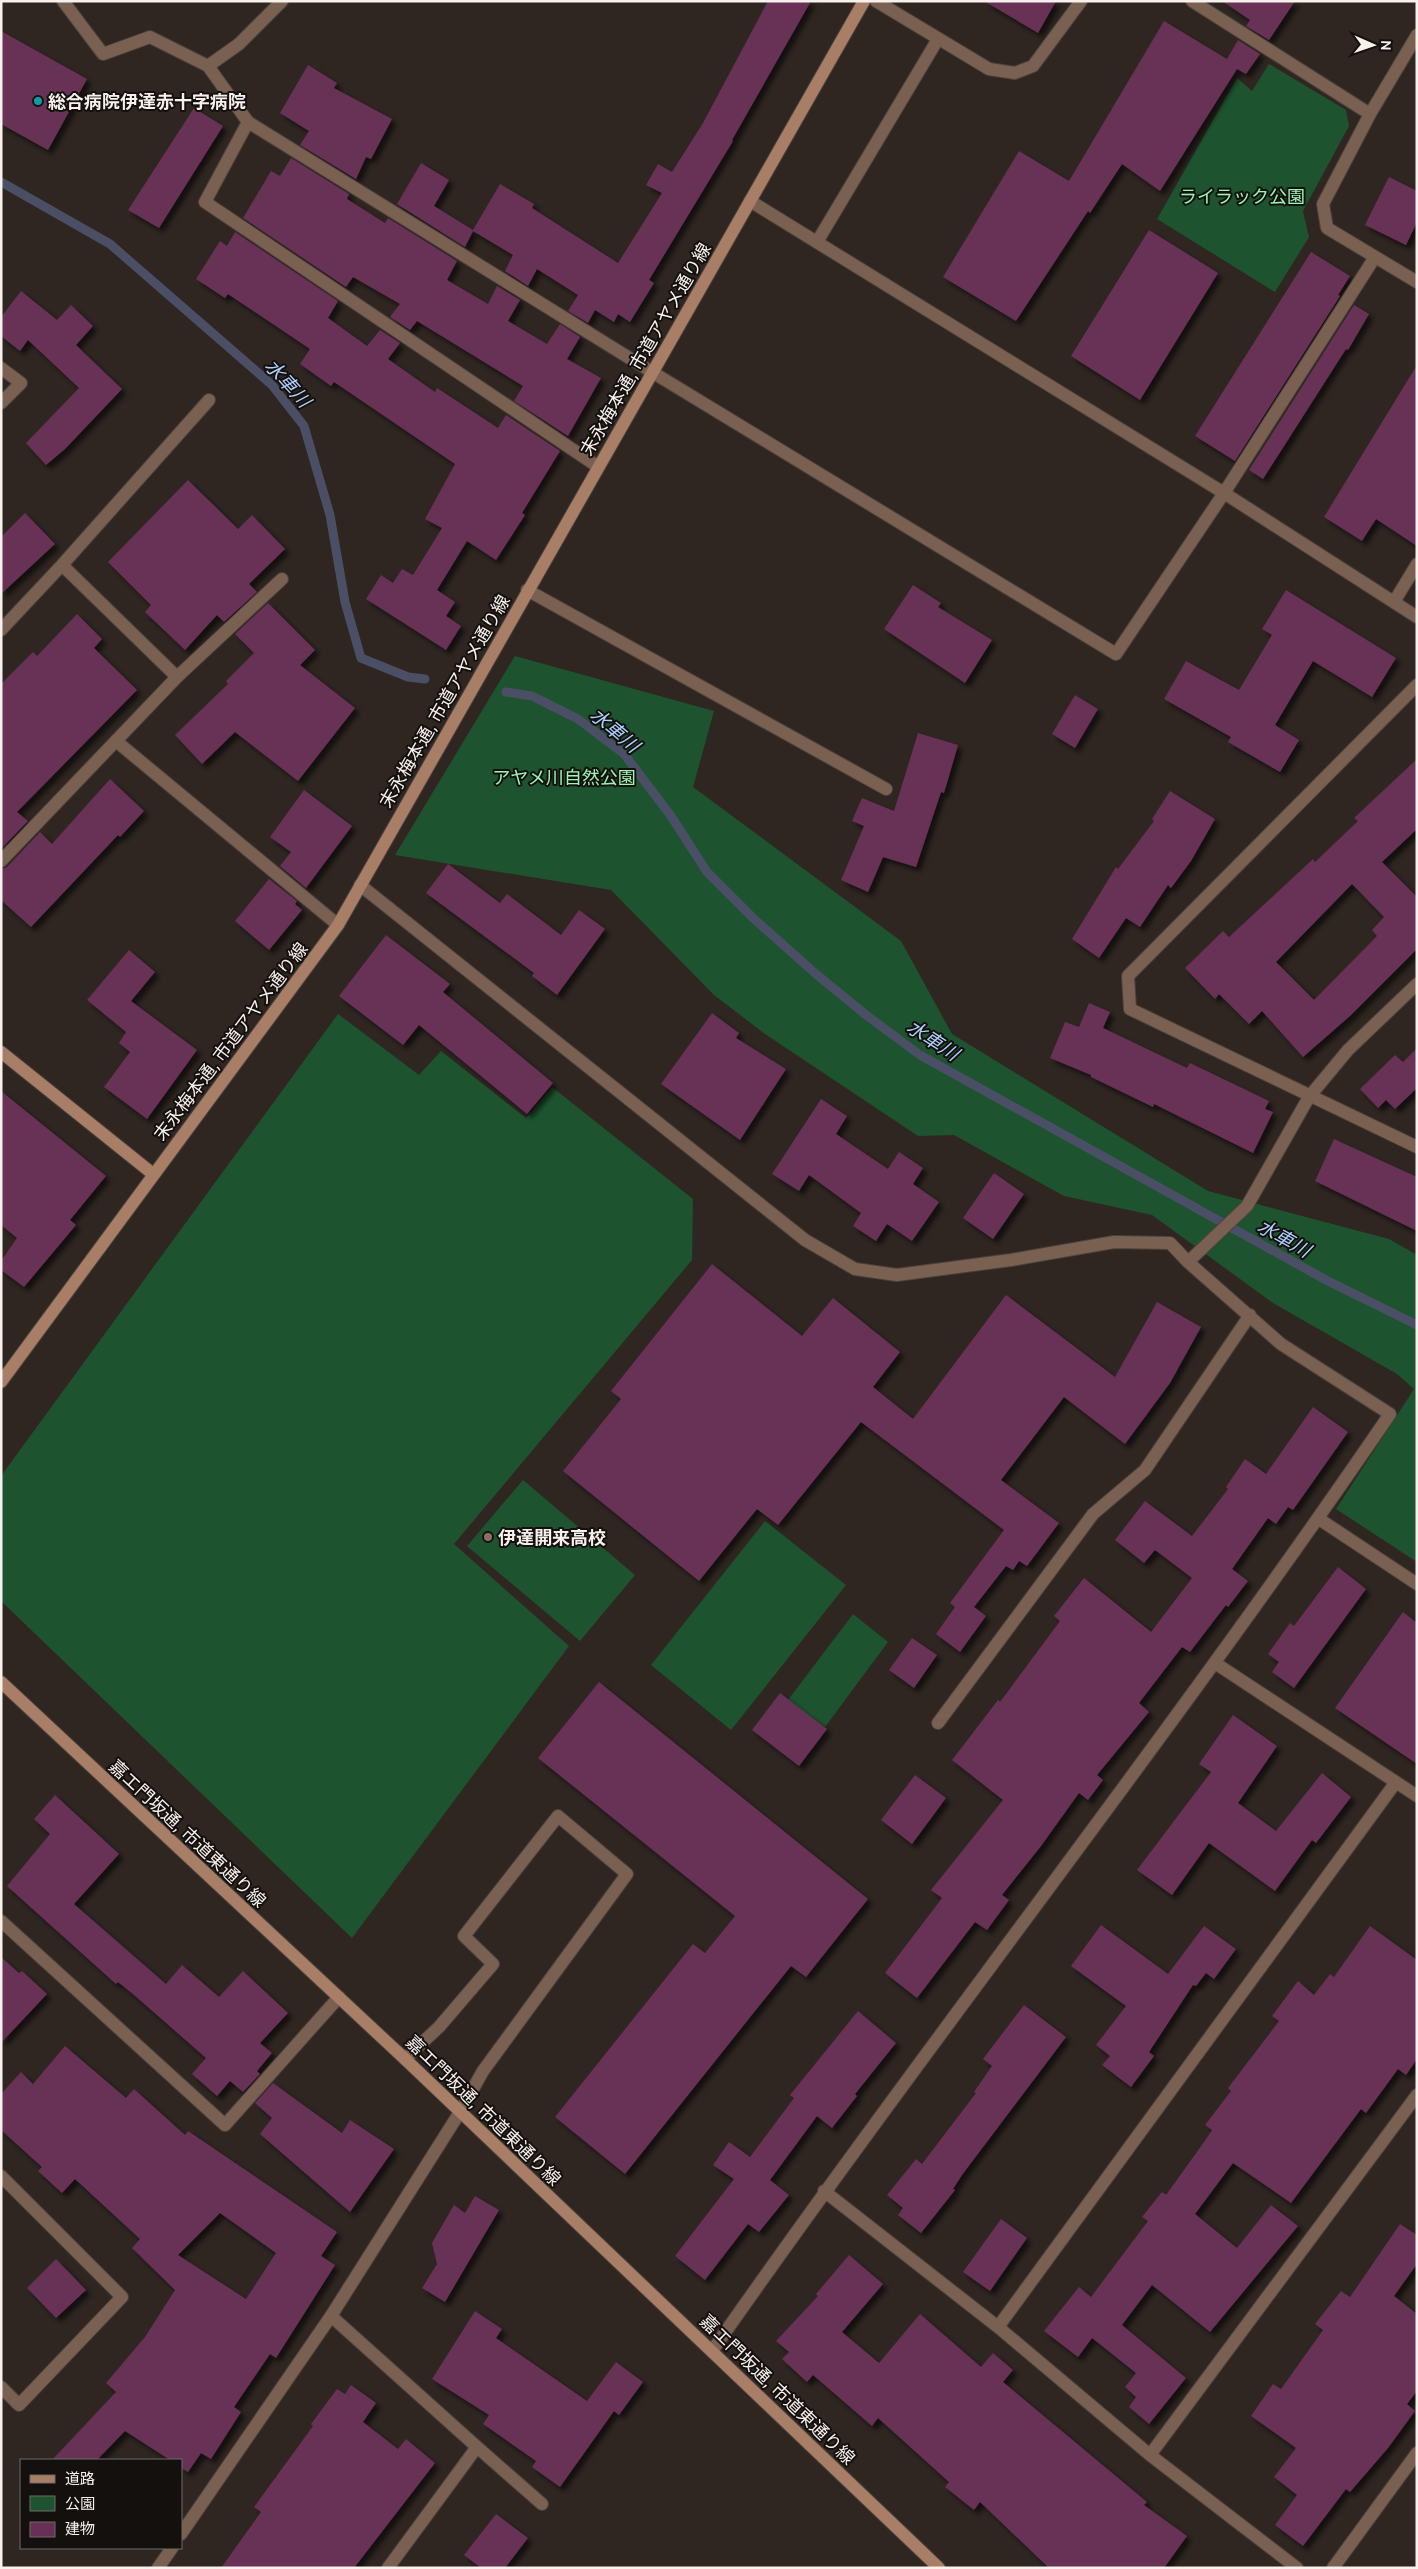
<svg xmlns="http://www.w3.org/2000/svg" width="1418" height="2569" font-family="Ubuntu,'Noto Sans JP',sans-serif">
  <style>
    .green { fill: #1d542f }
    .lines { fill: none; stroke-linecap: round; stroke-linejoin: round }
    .stream { stroke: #4a4f66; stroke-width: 9 }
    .building { fill: #683056; fill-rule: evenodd; filter: url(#shadow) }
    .lane-casing { stroke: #4b423e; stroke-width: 14 }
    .street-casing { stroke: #4b423e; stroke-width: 14 }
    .secondary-casing { stroke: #4b423e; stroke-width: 14 }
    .lane { stroke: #7a6050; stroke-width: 12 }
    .street { stroke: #7a6050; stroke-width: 12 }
    .secondary { stroke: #a97e66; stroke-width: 12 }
    .culture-dot { fill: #0f9aa8; stroke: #14100e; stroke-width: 2 }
    .education-dot { fill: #8d6e63; stroke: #14100e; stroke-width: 2 }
    .labels { text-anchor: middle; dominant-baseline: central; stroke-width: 4; stroke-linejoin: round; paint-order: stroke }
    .poi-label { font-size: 18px; font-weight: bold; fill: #f7f1ee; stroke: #14100e; text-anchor: start }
    .park-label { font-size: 18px; fill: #9df5b3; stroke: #14100e }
    .street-label { font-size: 18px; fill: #f7f1ee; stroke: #14100e }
    .water-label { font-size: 19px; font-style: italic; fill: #add0fe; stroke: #14100e }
  </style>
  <defs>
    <filter id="shadow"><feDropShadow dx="4.5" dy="4.5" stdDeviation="2.5" flood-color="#0009"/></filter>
  </defs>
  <rect width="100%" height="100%" fill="#2f2621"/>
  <path class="green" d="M 1269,64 L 1346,110 L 1349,126 L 1303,211 L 1309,237 L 1275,292 L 1157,219 L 1237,78 L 1252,91 Z
    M 515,656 L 714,711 L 693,787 L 901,941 L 952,1034 L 1208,1191 L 1389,1239 L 1417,1255 L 1417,1562 L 1336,1509 L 1414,1389 L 1397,1374 L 1273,1303 L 1152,1215 L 1064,1196 L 954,1135 L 918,1136 L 765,1034 L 714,995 L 611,890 L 395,855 Z
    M 338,1014 L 419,1075 L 441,1051 L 526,1118 L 552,1087 L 693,1199 L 692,1260 L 454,1544 L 569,1646 L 352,1938 L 1,1601 L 1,1476 Z
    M 523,1480 L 635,1575 L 580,1641 L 467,1546 Z
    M 765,1521 L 846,1585 L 731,1730 L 651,1665 Z
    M 853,1614 L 888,1642 L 825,1727 L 788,1700 Z"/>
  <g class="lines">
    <path class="stream" d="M 1,182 L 110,244 L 272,385 L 304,426 L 330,515 L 345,602 L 361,658 L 408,677 L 425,679
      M 506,692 L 532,696 L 578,719 L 624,754 L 671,816 L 707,872 L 753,918 L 816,974 L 866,1015 L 920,1055 L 1326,1280 L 1417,1325"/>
  </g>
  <path class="building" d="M 768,1 L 811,1 L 732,140 L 733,141 L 649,280 L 654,283 L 630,322 L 618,314 L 614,322 L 595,310 L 588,323 L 568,311 L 578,295 L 537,269 L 528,286 L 505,271 L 513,255 L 473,231 L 465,247 L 397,204 L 421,163 L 449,180 L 434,206 L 473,230 L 500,184 L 534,204 L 532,208 L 618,263 L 662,193 L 646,185 L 658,164 L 672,172 L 703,123 Z
    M 984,1 L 1056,1 L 1038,33 Z
    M 1222,1 L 1295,1 L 1269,40 L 1246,26 L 1250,20 Z
    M 1164,21 L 1227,59 L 1238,40 L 1260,54 L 1246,74 L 1237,69 L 1160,191 L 1122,164 L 1090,213 L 1088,211 L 1016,321 L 943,277 L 1019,151 L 1069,181 Z
    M 1,31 L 87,79 L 48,150 L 1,124 Z
    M 308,65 L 337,83 L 334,88 L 392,119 L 371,159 L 366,157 L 356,179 L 300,145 L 309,131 L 280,113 Z
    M 194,108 L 223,126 L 159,228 L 128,210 Z
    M 291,158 L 349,194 L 347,199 L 385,223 L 388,218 L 457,261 L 447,280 L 488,304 L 497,286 L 520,300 L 508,321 L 547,344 L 560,324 L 580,337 L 567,359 L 601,378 L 568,436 L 514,401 L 523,386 L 417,321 L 410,330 L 390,317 L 400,304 L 353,277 L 346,287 L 243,218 L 271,171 L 280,176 Z
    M 1389,177 L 1417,191 L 1417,222 L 1406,245 L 1365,225 Z
    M 1149,230 L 1218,273 L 1140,400 L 1071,356 Z
    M 235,232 L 338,301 L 328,318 L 367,346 L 380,330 L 400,343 L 388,359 L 435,392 L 437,388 L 498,428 L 506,415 L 560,451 L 522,513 L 525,515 L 496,560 L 467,541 L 437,590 L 455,602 L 446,616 L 461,626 L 446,650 L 366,599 L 381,575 L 393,583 L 402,569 L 413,575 L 442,528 L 425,519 L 455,464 L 334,382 L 331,386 L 300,364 L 310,349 L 228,294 L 225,298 L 196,279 L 220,241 L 227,246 Z
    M 1311,252 L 1350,276 L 1338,295 L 1340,296 L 1235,461 L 1195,436 Z
    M 21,291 L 57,320 L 71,305 L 93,326 L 76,345 L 122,389 L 65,449 L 46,465 L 26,443 L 79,388 L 28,340 L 20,351 L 1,336 L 1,317 Z
    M 1354,305 L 1369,314 L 1348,350 L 1346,349 L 1263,479 L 1249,470 Z
    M 1417,365 L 1417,546 L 1376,519 L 1362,541 L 1324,517 Z
    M 188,480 L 238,529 L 252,515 L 285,549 L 249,584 L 257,592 L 224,622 L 217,615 L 185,650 L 145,612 L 151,605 L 108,562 Z
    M 25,513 L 55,544 L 1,594 L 1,537 Z
    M 913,585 L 941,603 L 938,607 L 992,640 L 965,683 L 884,629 Z
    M 1286,590 L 1396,658 L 1372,697 L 1313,661 L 1275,725 L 1299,740 L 1280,772 L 1228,742 L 1231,737 L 1164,699 L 1186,661 L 1239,690 L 1272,635 L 1262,629 Z
    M 268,603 L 315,650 L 300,665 L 355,708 L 298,781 L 235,732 L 202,764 L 175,735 L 228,684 L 226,681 L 254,653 L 235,634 Z
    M 77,614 L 102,639 L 94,648 L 137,690 L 17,812 L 28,821 L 1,849 L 1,684 L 33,652 L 37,656 Z
    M 1075,695 L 1098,709 L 1075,748 L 1052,734 Z
    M 918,733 L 958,745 L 949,776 L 944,793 L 941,792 L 916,867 L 883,857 L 868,892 L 841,880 L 864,826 L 852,821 L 862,798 L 894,811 Z
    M 1417,759 L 1417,829 L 1382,862 L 1417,897 L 1417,949 L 1350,1016 L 1303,1057 L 1262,1011 L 1249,1024 L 1219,994 L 1215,999 L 1185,968 L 1223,931 L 1229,937 L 1313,859 L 1315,862 L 1358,821 L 1354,818 ZM 1352,884 L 1384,917 L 1372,930 L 1377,936 L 1314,1000 L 1276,962 Z
    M 110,779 L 144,811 L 120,837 L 118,835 L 31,927 L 1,900 L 1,869 L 7,867 L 40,832 L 52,844 Z
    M 304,790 L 352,826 L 306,888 L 280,866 L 291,852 L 270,837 Z
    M 1170,791 L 1215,819 L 1191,861 L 1171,888 L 1168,885 L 1140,927 L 1126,918 L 1099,958 L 1072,939 L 1116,867 L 1118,869 L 1154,821 L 1152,819 Z
    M 448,864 L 500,903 L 507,894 L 561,935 L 579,910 L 605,929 L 557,995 L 532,976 L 534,973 L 426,893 Z
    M 269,879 L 297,901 L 295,904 L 302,910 L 269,950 L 235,921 Z
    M 386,935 L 450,984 L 443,992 L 553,1083 L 527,1114 L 419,1025 L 403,1045 L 339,996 Z
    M 129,950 L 155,972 L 131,1001 L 197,1050 L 147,1119 L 104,1087 L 130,1052 L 119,1043 L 126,1032 L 87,1000 Z
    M 1089,1003 L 1110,1012 L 1103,1028 L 1187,1068 L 1190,1063 L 1269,1101 L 1265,1109 L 1273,1112 L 1253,1153 L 1154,1104 L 1153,1107 L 1091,1077 L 1091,1075 L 1050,1058 L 1065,1022 L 1079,1027 Z
    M 712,1013 L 739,1033 L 736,1038 L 786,1069 L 740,1140 L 661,1084 Z
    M 1417,1048 L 1417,1088 L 1395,1109 L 1386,1100 L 1378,1108 L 1360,1089 L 1395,1055 L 1403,1062 Z
    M 1,1091 L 106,1176 L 70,1220 L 76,1225 L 24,1287 L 1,1270 L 1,1261 L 17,1238 L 1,1225 Z
    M 821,1099 L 847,1116 L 836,1134 L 888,1169 L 899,1152 L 923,1168 L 913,1184 L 939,1202 L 912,1241 L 887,1224 L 876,1241 L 853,1226 L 861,1213 L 809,1175 L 799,1191 L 772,1174 Z
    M 1334,1139 L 1417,1177 L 1417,1231 L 1315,1181 Z
    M 994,1173 L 1024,1194 L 993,1239 L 963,1218 Z
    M 712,1264 L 802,1336 L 833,1298 L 900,1352 L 873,1387 L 913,1419 L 1006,1295 L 1115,1377 L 1157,1302 L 1201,1327 L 1170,1383 L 1125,1444 L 1064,1397 L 1001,1480 L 1059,1523 L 1027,1566 L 1019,1561 L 1013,1570 L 1006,1566 L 974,1607 L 986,1616 L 960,1652 L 936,1634 L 955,1607 L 950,1603 L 1004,1530 L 861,1422 L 778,1525 L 757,1509 L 699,1581 L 563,1471 L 621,1399 L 611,1391 Z
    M 1313,1407 L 1348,1432 L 1293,1510 L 1288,1507 L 1276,1524 L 1268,1518 L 1232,1569 L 1248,1581 L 1228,1607 L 1226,1605 L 1190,1652 L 1182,1647 L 1139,1703 L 1149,1712 L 1097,1775 L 1103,1780 L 1088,1800 L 1079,1793 L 1041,1846 L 1002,1895 L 1009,1900 L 987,1930 L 975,1922 L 917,1998 L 885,1973 L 942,1898 L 931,1890 L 1003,1800 L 952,1760 L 998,1700 L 1000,1702 L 1060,1621 L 1054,1616 L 1084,1578 L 1151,1632 L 1192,1578 L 1155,1550 L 1144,1563 L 1115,1540 L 1145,1501 L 1192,1536 L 1228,1489 L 1226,1487 L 1245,1459 L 1266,1474 Z
    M 1338,1567 L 1366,1589 L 1294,1688 L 1272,1672 L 1279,1662 L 1268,1654 L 1290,1623 L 1294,1626 Z
    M 1403,1612 L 1417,1623 L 1417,1764 L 1335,1708 Z
    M 912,1638 L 937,1655 L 914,1688 L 889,1670 Z
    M 599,1682 L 868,1899 L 806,1977 L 791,1966 L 625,2174 L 555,2117 L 693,1944 L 705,1953 L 735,1916 L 538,1758 Z
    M 780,1693 L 827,1729 L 799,1766 L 752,1730 Z
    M 1233,1715 L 1277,1746 L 1238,1803 L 1276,1831 L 1322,1773 L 1351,1797 L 1316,1843 L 1312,1840 L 1275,1891 L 1209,1843 L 1172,1895 L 1137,1870 L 1211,1772 L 1199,1764 Z
    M 915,1775 L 946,1798 L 912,1844 L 881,1820 Z
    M 55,1795 L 119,1854 L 74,1904 L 166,1984 L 182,1965 L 219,1997 L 243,1971 L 288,2013 L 260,2043 L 272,2053 L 257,2071 L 260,2074 L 243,2092 L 230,2081 L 217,2096 L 192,2074 L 206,2058 L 134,1995 L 118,1982 L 116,1984 L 7,1886 L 50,1834 L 34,1819 Z
    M 1101,1925 L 1168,1974 L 1204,1926 L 1236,1949 L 1214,1979 L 1206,1973 L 1196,1986 L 1193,1985 L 1149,2052 L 1154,2056 L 1131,2087 L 1102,2065 L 1110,2056 L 1096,2045 L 1126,2006 L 1071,1966 Z
    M 1370,1926 L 1417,1960 L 1417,2059 L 1406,2075 L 1398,2069 L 1366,2113 L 1361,2109 L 1291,2203 L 1233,2163 L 1195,2214 L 1237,2248 L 1271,2205 L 1298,2226 L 1210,2332 L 1152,2285 L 1122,2325 L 1186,2378 L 1149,2424 L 1129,2407 L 1136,2397 L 1125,2387 L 1136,2373 L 1092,2338 L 1078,2357 L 1044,2331 L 1079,2287 L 1091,2297 L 1148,2221 L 1142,2217 L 1162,2192 L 1166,2195 L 1204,2142 L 1212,2130 L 1205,2125 L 1231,2091 L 1228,2088 L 1279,2021 L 1272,2016 L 1298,1981 L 1314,1995 L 1330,1974 L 1334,1977 Z
    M 1,1957 L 19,1973 L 22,1971 L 47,1994 L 1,2043 Z
    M 1024,2005 L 1066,2037 L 962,2175 L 953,2189 L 955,2190 L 921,2233 L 898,2215 L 903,2208 L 887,2195 L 916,2159 L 922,2164 L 976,2093 L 974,2092 L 992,2066 L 983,2059 Z
    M 858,2011 L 896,2043 L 855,2094 L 857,2096 L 832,2128 L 817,2116 L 770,2180 L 789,2195 L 759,2232 L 748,2224 L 705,2280 L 675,2256 L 734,2179 L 713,2165 L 729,2142 L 750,2157 L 794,2098 L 790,2095 Z
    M 65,2046 L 126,2098 L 134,2089 L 185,2135 L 188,2131 L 337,2232 L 321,2256 L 335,2265 L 276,2358 L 270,2354 L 234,2407 L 241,2412 L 211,2459 L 201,2453 L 188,2472 L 181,2468 L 181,2460 L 170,2460 L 125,2431 L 97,2460 L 52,2460 L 116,2392 L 106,2383 L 145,2337 L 175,2290 L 132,2248 L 140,2239 L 75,2179 L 62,2193 L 38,2171 L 42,2167 L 1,2130 L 1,2094 L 21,2072 L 33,2084 ZM 220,2213 L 276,2253 L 246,2299 L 178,2255 Z
    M 273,2083 L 342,2133 L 350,2120 L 394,2149 L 350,2212 L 260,2134 L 272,2118 L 255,2103 Z
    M 475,2196 L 499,2210 L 445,2302 L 422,2288 L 437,2264 L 432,2243 L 454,2205 L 465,2213 Z
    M 1001,2219 L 1027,2238 L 990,2291 L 963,2272 Z
    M 1400,2224 L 1417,2235 L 1417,2264 L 1394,2296 L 1417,2314 L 1417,2391 L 1407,2404 L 1415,2411 L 1388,2448 L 1350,2492 L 1346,2489 L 1303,2546 L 1275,2525 L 1297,2495 L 1274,2477 L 1296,2448 L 1251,2416 L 1273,2384 L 1281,2389 L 1323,2330 L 1315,2324 L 1341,2291 L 1350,2297 Z
    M 849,2255 L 883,2284 L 842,2332 L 879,2363 L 920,2314 L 981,2367 L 993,2353 L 1013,2370 L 1003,2382 L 1147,2502 L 1144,2505 L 1187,2536 L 1164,2568 L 1049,2568 L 980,2502 L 974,2510 L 945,2487 L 949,2482 L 878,2418 L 872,2426 L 813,2375 L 807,2382 L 782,2359 L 789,2352 L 776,2341 L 818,2296 L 816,2294 Z
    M 56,2259 L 86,2290 L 56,2318 L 27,2288 Z
    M 475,2311 L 502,2329 L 496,2338 L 587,2401 L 616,2362 L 643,2382 L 619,2415 L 614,2411 L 560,2487 L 532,2467 L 536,2461 L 483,2424 L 489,2415 L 432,2379 Z
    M 351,2385 L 376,2403 L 363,2422 L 398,2449 L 406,2439 L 435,2463 L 354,2568 L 221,2568 L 261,2512 L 254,2507 L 313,2426 L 311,2424 L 337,2389 L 345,2394 Z
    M 496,2514 L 528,2538 L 505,2568 L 481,2568 L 464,2555 Z"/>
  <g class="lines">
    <defs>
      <path id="lane" d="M 63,1 L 103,54 L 150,37 L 208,66 L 239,44 L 282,1
        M 208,66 L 248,122
        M 817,242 L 938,39
        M 1224,493 L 1375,257
        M 527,590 L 886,789
        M 1394,602 L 1417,564
        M 177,677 L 282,579
        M 116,741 L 338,925
        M 405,2059 L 439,2027 L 493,1964 L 464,1936 L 558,1816 L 627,1874 L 483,2071 L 460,2112"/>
      <path id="street" d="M 876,1 L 989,69 L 1015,73 L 1033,66 L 1081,1
        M 1192,1 L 1370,114 L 1323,204 L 1327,228 L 1417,282
        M 1370,114 L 1417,35
        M 750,201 L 1224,493 L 1417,617
        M 1,368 L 21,383 L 1,403
        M 597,466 L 205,202 L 248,122 L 652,372 L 1116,654 L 1224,493
        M 1,630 L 62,565 L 209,400
        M 1417,685 L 1128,976 L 1130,1009 L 1417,1147
        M 1,861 L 177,677 L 62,565
        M 360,885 L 805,1240 L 855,1269 L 897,1275 L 1011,1260 L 1114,1242 L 1170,1243 L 1188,1262 L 1281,1344 L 1390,1414 C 1173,1732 933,2035 712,2351
        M 1188,1262 L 1247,1206 L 1309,1097 L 1348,1050 L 1417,984
        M 1319,1519 L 1417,1584
        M 1215,1663 L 1417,1796
        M 938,1723 L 1093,1514 L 1145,1470 L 1250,1315
        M 1,1921 L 225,2125 L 339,1997
        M 1,2176 L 122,2297 L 19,2405 L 1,2387
        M 824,2191 L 998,2327 L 1150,2455 L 1297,2568
        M 331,2316 L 477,2447 L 388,2568
        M 998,2327 L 1396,1782
        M 477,2447 L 542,2504
        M 1150,2455 L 1417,2095
        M 181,2534 L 331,2316 L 460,2112
        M 158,2568 L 172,2548
        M 1333,2568 L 1417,2453"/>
      <path id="secondary" d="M 1,1052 L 153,1174
        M 1,1382 L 338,925 L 864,1
        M 1,1682 L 405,2059 L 939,2568"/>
    </defs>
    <use href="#lane" class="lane-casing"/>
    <use href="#street" class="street-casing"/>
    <use href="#secondary" class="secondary-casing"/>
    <use href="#lane" class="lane"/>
    <use href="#street" class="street"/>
    <use href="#secondary" class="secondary"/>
  </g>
  <circle class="culture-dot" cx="38" cy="101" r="5"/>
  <circle class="education-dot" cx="488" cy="1537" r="5"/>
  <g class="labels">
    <g class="poi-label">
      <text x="48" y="101">総合病院伊達赤十字病院</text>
      <text x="498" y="1537">伊達開来高校</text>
    </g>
    <g class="park-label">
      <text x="1242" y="196">ライラック公園</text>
      <text x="564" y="777">アヤメ川自然公園</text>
    </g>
    <g class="street-label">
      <text transform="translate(645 349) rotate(-60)">末永梅本通, 市道アヤメ通り線</text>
      <text transform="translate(444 701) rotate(-60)">末永梅本通, 市道アヤメ通り線</text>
      <text transform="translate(230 1041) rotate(-53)">末永梅本通, 市道アヤメ通り線</text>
      <text transform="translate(188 1833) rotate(43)">嘉エ門坂通, 市道東通り線</text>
      <text transform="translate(484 2110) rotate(44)">嘉エ門坂通, 市道東通り線</text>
      <text transform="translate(778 2389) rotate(44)">嘉エ門坂通, 市道東通り線</text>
    </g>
    <g class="water-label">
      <text transform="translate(288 383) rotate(48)">水車川</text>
      <text transform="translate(615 730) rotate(40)">水車川</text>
      <text transform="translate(933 1040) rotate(33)">水車川</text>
      <text transform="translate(1284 1238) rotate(29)">水車川</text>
    </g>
  </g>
  <rect width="1418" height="2569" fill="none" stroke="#f7f1ee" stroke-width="5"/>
  <rect x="20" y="2459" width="162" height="90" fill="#14100e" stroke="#6f6a68"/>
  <rect x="30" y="2475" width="25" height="8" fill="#a97e66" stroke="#6f6a68"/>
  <text x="65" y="2484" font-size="15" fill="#f7f1ee">道路</text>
  <rect x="30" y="2496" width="25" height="15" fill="#1d542f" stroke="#6f6a68"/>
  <text x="65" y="2509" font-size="15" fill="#f7f1ee">公園</text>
  <rect x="30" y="2522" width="25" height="15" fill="#683056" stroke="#6f6a68"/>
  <text x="65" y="2534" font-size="15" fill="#f7f1ee">建物</text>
  <g transform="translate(1373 45) rotate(92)" stroke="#14100e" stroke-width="4" paint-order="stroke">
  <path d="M0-4L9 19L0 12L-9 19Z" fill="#f7f1ee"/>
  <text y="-8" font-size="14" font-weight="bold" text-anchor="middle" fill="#f7f1ee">N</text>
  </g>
</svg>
